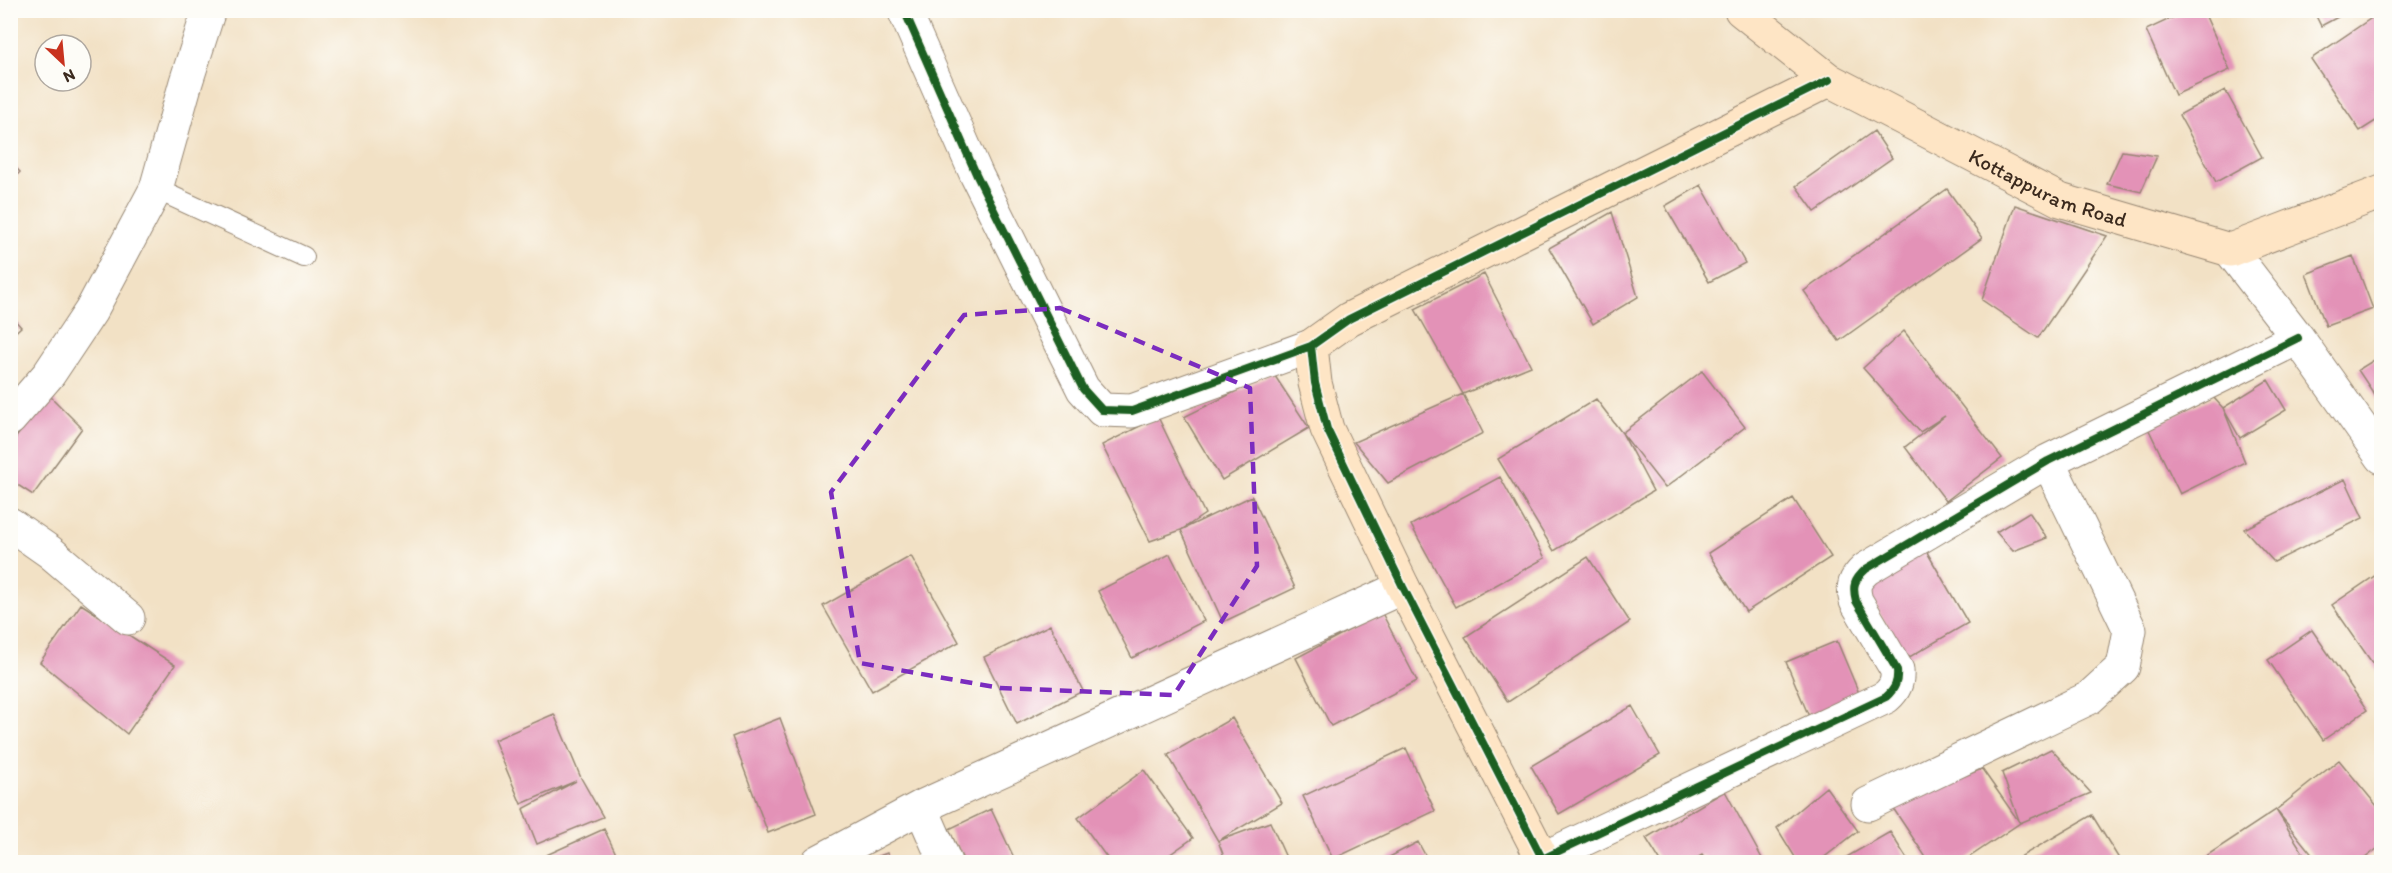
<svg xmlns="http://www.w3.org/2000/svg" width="2392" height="873" font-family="Itim,sans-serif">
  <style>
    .building { fill: #e392b7 }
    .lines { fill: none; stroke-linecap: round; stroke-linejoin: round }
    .lane-casing { stroke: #968672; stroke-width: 22 }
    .street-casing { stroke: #968672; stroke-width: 35 }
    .secondary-casing { stroke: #968672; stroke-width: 35 }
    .lane { stroke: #fff; stroke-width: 20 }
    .street { stroke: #fff; stroke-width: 33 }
    .secondary { stroke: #fee5c5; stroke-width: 33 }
    .cycleway-casing { stroke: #fdfcf7; stroke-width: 11 }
    .cycleway { stroke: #1b5e20; stroke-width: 8 }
    .marked { fill: none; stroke: #7b2cbf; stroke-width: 4.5; stroke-dasharray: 12 8; stroke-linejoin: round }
    .labels { text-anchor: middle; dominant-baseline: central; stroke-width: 6; stroke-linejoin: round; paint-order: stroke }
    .street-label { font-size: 21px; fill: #3b2a1e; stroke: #fdfcf7 }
  </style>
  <rect width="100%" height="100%" fill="#fdfcf7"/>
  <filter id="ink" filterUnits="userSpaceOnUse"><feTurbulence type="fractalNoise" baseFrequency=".0167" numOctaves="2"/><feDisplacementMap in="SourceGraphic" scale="12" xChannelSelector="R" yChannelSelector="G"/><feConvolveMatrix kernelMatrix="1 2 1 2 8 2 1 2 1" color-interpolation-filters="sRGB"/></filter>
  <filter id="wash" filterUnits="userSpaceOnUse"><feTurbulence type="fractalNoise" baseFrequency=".008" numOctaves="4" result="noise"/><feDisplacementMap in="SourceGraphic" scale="24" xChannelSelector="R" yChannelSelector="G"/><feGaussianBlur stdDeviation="1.35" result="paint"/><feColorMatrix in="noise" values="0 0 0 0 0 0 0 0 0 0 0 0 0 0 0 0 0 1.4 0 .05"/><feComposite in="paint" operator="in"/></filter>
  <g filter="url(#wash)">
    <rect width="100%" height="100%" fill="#f2e1c5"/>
    <g id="blocks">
      <path class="building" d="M 2189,10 L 2203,10 L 2230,70 L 2175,95 L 2146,30 Z
        M 2313,10 L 2351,10 L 2321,26 Z
        M 2376,15 L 2382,23 L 2382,117 L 2360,131 L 2311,59 Z
        M 2225,90 L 2262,157 L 2216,182 L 2179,115 Z
        M 1874,131 L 1892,158 L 1815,212 L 1796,186 Z
        M 2122,151 L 2157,156 L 2141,192 L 2107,184 Z
        M 10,162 L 20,172 L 10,182 Z
        M 1701,185 L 1745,263 L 1709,282 L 1665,206 Z
        M 1947,189 L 1982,238 L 1839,341 L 1804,291 Z
        M 2015,205 L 2107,236 L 2038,338 L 1982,300 Z
        M 1612,212 L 1638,297 L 1593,324 L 1549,248 Z
        M 2353,256 L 2373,309 L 2326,326 L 2306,274 Z
        M 1484,274 L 1531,366 L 1463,394 L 1415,309 Z
        M 10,315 L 21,327 L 10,337 Z
        M 1904,331 L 2002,458 L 1946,501 L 1905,447 L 1945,416 L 1920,432 L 1863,368 Z
        M 2382,355 L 2382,406 L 2358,370 Z
        M 1702,371 L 1745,427 L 1665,488 L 1622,433 Z
        M 1273,373 L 1309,428 L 1222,480 L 1184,417 Z
        M 2268,380 L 2286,410 L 2240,438 L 2223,408 L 2245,462 L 2180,494 L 2148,428 L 2213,397 L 2223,408 Z
        M 1463,394 L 1483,433 L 1388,483 L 1354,442 Z
        M 49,395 L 82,428 L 33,495 L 10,480 L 10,445 Z
        M 1596,399 L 1622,433 L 1653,491 L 1554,551 L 1498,459 Z
        M 1158,417 L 1205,514 L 1181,530 L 1252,496 L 1295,588 L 1223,622 L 1181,530 L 1150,541 L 1102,445 Z
        M 1500,477 L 1545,558 L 1456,607 L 1411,525 Z
        M 2345,479 L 2363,518 L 2274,562 L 2244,529 Z
        M 1793,498 L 1831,557 L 1746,612 L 1708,553 Z
        M 2029,512 L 2047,538 L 2013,551 L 1996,532 Z
        M 1924,547 L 1968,623 L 1906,659 L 1862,583 Z
        M 1170,554 L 1204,621 L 1132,658 L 1098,591 Z
        M 911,556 L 959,642 L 872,691 L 823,606 Z
        M 1588,557 L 1630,622 L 1508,702 L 1465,637 Z
        M 2382,571 L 2382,677 L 2332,605 Z
        M 81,604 L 175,665 L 127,734 L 40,662 Z
        M 1382,613 L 1417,681 L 1331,726 L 1296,658 Z
        M 1050,625 L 1083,691 L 1017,724 L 984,657 Z
        M 2312,630 L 2367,710 L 2323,740 L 2268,660 Z
        M 1837,641 L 1864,705 L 1813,726 L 1786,662 Z
        M 1632,706 L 1660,755 L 1559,814 L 1531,766 Z
        M 554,714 L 581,778 L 603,817 L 537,844 L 523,809 L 576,781 L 521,804 L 494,740 Z
        M 780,718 L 816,814 L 768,833 L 732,737 Z
        M 1232,718 L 1282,803 L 1218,841 L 1168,755 Z
        M 1406,748 L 1435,811 L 1333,859 L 1303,796 Z
        M 2051,749 L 2091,793 L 2020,823 L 2002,773 Z
        M 2339,760 L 2382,812 L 2382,845 L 2360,862 L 2318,862 L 2276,810 L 2309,862 L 2197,862 L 2276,810 Z
        M 1982,769 L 2020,823 L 1962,862 L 1929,862 L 1891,805 Z
        M 1144,770 L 1193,838 L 1159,862 L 1110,862 L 1078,818 Z
        M 1826,787 L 1858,831 L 1818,862 L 1798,862 L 1777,828 Z
        M 1725,791 L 1764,862 L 1707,862 L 1702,855 L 1690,862 L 1661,862 L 1646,838 Z
        M 991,809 L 1016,862 L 964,862 L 949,829 Z
        M 2092,815 L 2121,862 L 2023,862 L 2020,857 Z
        M 1270,822 L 1288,862 L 1226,862 L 1218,841 Z
        M 604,829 L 620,862 L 531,862 Z
        M 1890,832 L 1909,862 L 1838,862 Z
        M 1418,842 L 1429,862 L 1380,862 Z
        M 887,853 L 891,862 L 864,862 Z"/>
    </g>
  </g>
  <g filter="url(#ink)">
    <use href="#blocks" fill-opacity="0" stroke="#968672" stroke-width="1.5"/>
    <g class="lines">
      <defs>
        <path id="lane" d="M 156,189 L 304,257"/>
        <path id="street" d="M 904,10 L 977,176 L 1083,389 L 1102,410 L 1132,411 L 1311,346
          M 2230,250 L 2298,338 L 2382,457
          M 10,419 L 49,374 L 91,311 L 156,189 L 186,82 L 209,10
          M 10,524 L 50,552 L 128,618
          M 1868,804 L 2089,698 L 2123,667 L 2130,630 L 2048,461
          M 921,807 L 945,862
          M 1542,859 L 1886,697 C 1895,689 1898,682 1897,670 L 1856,601 C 1852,586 1854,580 1866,569 L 2048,461 L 2298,338
          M 818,862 L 921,807 L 1403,587"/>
        <g id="secondary">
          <path id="s1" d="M 1741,10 L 1829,80 L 2060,200 L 2230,250 L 2382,192"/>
          <path d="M 1544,862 L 1403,587 L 1327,429 L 1315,383 L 1311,346 L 1349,319 L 1829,80"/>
        </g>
      </defs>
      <use href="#lane" class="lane-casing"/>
      <use href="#street" class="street-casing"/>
      <use href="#secondary" class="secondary-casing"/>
      <use href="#lane" class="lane"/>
      <use href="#street" class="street"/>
      <use href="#secondary" class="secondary"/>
      <defs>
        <path id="cycleway" d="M 904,10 L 977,176 L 1083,389 L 1102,410 L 1132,411 L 1311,346
          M 1542,859 L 1886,697 C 1895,689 1898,682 1897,670 L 1856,601 C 1852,586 1854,580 1866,569 L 2048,461 L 2298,338
          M 1544,862 L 1403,587 L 1327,429 L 1315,383 L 1311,346 L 1349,319 L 1829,80"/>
      </defs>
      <use href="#cycleway" class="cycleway-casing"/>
      <use href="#cycleway" class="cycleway"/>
    </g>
  </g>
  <path class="marked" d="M 1060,308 L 1250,388 L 1257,566 L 1174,695 L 1000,688 L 860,663 L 831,492 L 964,315 Z"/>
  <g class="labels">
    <g class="street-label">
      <text stroke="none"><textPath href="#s1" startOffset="357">Kottappuram Road</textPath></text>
    </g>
  </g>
  <rect width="2392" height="873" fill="none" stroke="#fdfcf7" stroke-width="36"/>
  <g transform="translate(63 63) rotate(154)"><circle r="28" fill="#fdfcf7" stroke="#afa8a0" stroke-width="1.5"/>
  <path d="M0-4.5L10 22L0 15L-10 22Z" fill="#c8321e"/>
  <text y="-9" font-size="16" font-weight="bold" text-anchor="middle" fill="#3b2a1e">N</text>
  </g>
</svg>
